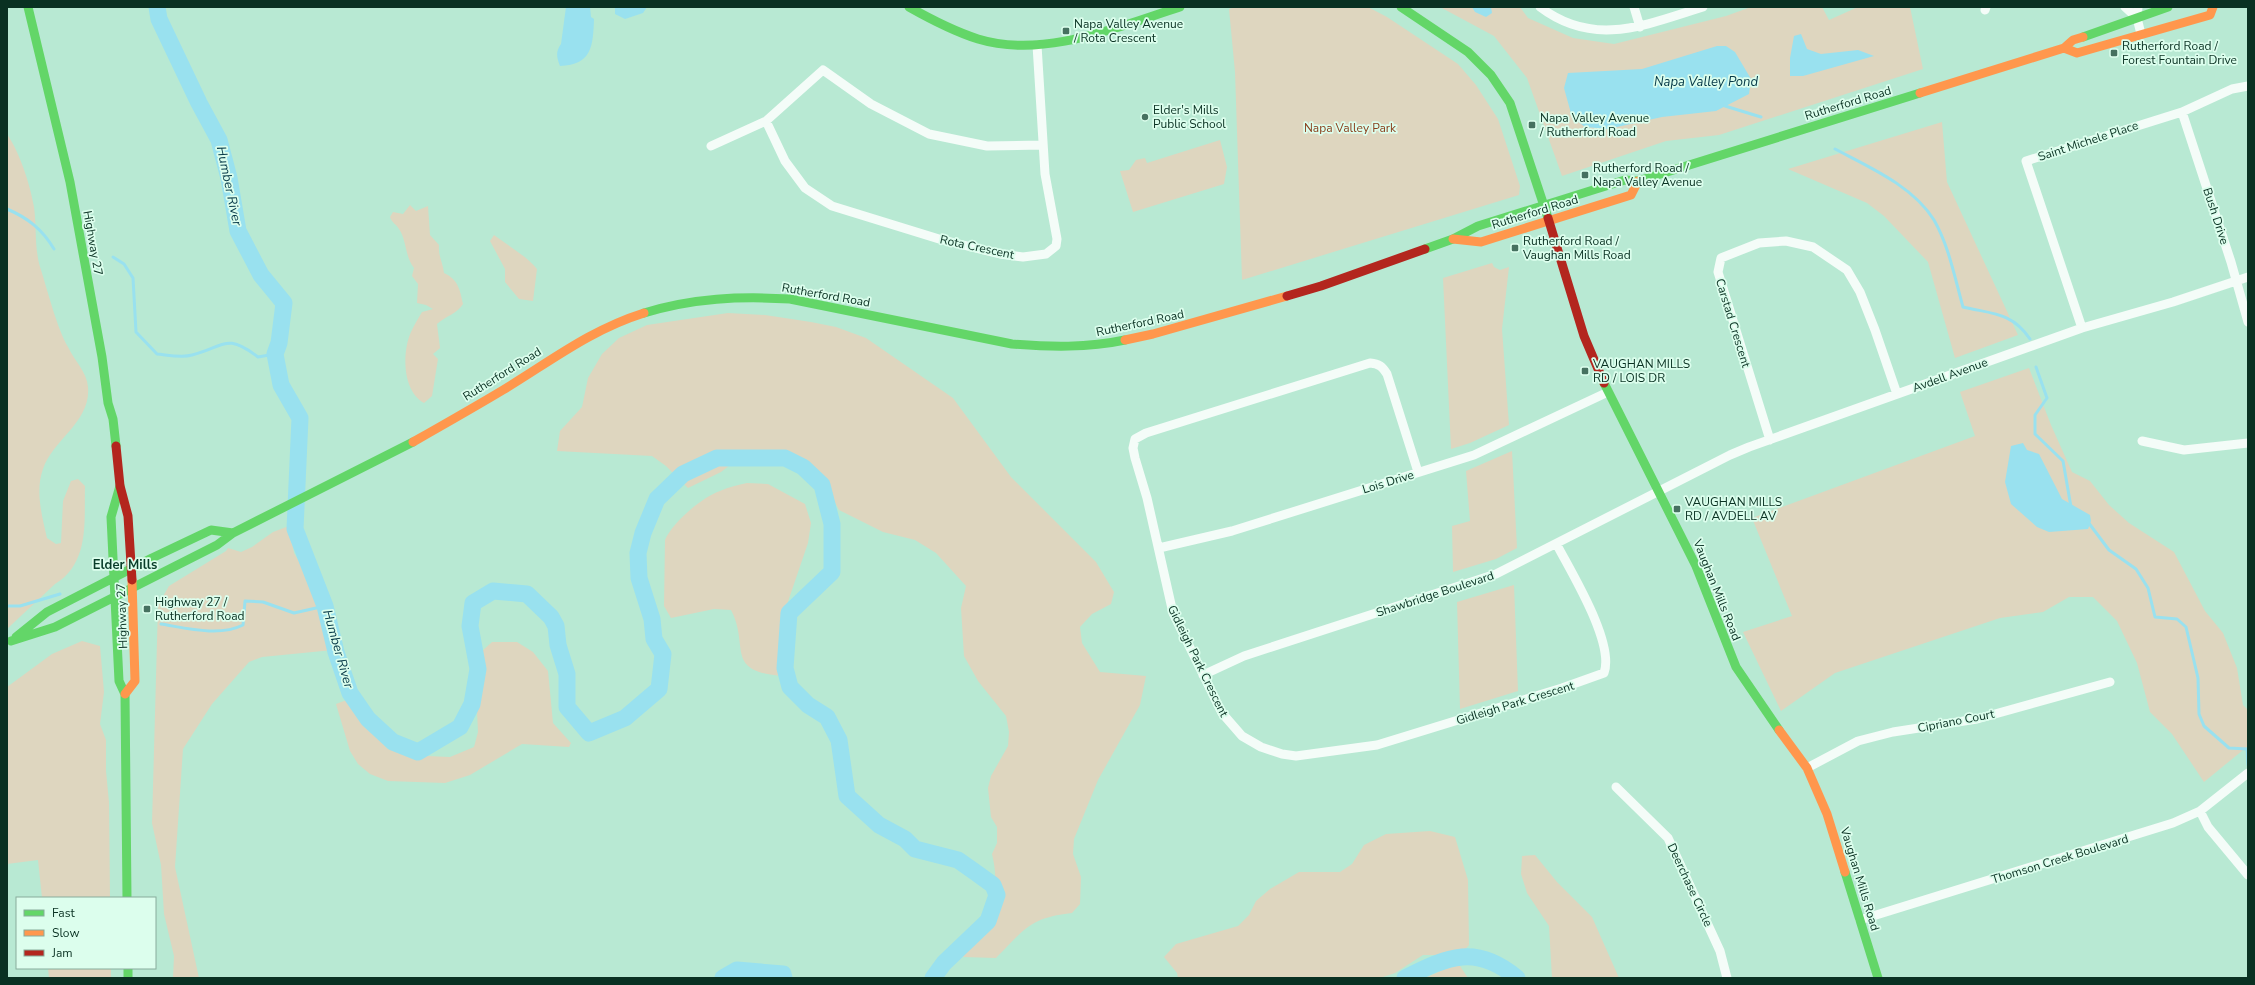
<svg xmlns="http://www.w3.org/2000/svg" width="2255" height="985" font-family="'Nunito Sans',sans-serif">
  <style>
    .green { fill: #ded6bf }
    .water { fill: #99e1ef }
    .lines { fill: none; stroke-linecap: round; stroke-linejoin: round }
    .stream { stroke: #99e1ef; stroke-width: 3 }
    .river { stroke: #99e1ef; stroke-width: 17 }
    .street { stroke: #f4fcf8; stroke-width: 9 }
    .fast { stroke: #63d668; stroke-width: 9 }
    .slow { stroke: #ff974d; stroke-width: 9 }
    .jam { stroke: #b3261e; stroke-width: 9 }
    .poi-dot { fill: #467160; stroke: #dcfeed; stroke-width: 1.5 }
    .labels { text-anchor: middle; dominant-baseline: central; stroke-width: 3.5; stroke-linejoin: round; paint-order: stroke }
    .poi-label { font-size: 12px; fill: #093122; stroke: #dcfeed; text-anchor: start }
    .street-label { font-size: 12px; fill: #093122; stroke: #dcfeed }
    .park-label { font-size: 12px; fill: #893e1b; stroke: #dcfeed }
    .water-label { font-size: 13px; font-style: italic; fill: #053847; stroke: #dcfeed }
    .neighbourhood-label { font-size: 13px; font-weight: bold; fill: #083c29; stroke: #dcfeed }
  </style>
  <rect width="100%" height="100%" fill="#b8e9d3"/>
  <path class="green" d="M 1235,7 L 1368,7 L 1387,17 L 1458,64 L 1476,85 L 1498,119 L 1520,186 L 1519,195 L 1242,280 L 1235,72 L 1229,9 Z
    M 1440,7 L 1520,7 L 1528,18 L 1573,38 L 1614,44 L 1726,16 L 1751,7 L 1822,7 L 1829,20 L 1858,7 L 1910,7 L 1923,69 L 1719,135 L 1666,141 L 1562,176 L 1527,78 L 1494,36 Z
    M 1942,122 L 1947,182 L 2018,335 L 1955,358 L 1928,262 L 1884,216 L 1867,203 L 1788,169 Z
    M 7,134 C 20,153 30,184 34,207 C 37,229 34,249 41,270 C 48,292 57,328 68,347 C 74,360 87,372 88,387 C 91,422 53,439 43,469 C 35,491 42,516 47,538 L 56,544 L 61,543 L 63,501 L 71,481 L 78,479 L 85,486 C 84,521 90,563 55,584 L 7,629 Z
    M 1220,140 L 1227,167 L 1224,184 L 1133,212 L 1120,171 L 1129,170 L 1136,160 L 1145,158 L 1147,163 Z
    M 410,205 L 416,211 L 428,206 L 430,235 L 439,245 C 438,256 443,263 444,273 C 458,279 460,290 463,304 C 458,313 446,316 437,324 L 440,348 L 433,354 L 438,359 L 432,396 L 424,403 C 402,391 402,352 411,332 C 414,325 418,319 422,312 L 433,309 L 426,305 L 417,303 L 418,284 L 412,276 L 414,268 C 405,257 407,241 399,229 C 396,224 392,223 390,217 L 393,212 L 403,214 Z
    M 494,235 C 506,244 529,258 537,269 L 533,301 L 519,299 L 505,282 L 505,269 L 490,241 Z
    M 1492,263 L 1494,267 L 1500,270 L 1509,267 L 1502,329 L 1509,425 L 1470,443 L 1451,449 L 1443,278 Z
    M 728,313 L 765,315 L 811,322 L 836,327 L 866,338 L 953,398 L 1011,477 L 1096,562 L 1114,592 L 1111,604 L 1092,614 L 1080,627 L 1082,643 L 1100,672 L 1146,676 L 1140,705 L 1098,780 L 1074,839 L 1073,854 L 1081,877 L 1080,904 L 1072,913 C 1029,918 1025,929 996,958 L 963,957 C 985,918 1003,900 992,854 L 997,843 L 997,827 L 991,817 L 988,788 L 991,776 L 1008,746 L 1009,732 L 1006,716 L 978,681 L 964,656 L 961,608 L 966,586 L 936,553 L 915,540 L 883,532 L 839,510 L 832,497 L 798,463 L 778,452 L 747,452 L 721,472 L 688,488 L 666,466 L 652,456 L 557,451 L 560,431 L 582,407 L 588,378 L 602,354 L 619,338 L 647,325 Z
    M 2029,368 L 2051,425 L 2072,472 L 2090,481 L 2109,505 L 2129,523 L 2174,552 L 2205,611 L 2223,633 L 2237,668 L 2243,705 L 2248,710 L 2248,746 L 2204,782 L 2172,734 L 2150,712 L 2137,663 L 2117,621 L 2093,597 L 2069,597 L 2043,612 L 2000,618 L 1835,673 L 1781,711 L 1743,632 L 1792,616 L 1752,518 L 1975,436 L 1960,392 Z
    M 1512,451 L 1517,548 L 1496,559 L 1453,572 L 1452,526 L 1470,521 L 1466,471 Z
    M 747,483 L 768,484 L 805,504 L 811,523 L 808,543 L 780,625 L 781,676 C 724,671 750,646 731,610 L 714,609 L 671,618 L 664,606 L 665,540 C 672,523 702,497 720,491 C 729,487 738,485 747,483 Z
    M 289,526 L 294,553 L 305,572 L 322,610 L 333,650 L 262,657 L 249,662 L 212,704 L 183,749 L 175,867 L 199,978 L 173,978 L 174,956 L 164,914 L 161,865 L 152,823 L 158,605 L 169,586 L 226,551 L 228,548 L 241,552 L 252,547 L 273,532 Z
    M 1514,585 L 1518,691 L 1460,709 L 1457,602 Z
    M 82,641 L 100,646 L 104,692 L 100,724 L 106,740 L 106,771 L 109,802 L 110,898 L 42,898 L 38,860 L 7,864 L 7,687 L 52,654 Z
    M 492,642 L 517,642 L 533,652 L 548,671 L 553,723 L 571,743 L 569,747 L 522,744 L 470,775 L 445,783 L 388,781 L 370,774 L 358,764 L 350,751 L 336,704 L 352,698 L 365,725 L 388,749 L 427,756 L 450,757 L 474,747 L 478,732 L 475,670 L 480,653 Z
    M 1430,831 L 1455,837 L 1468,880 L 1469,945 L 1460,955 L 1423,955 L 1395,973 L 1380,978 L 1178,978 L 1177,973 L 1164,957 L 1176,944 L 1238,926 L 1249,915 L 1256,901 L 1270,889 L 1299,872 L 1340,872 L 1352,864 L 1364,845 L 1386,834 Z
    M 1535,855 L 1557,882 L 1592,917 L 1619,978 L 1552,978 L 1549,926 L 1527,893 L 1521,874 L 1522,856 Z
    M 1458,963 L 1468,978 L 1425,978 Z
    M 48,968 L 111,968 L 111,978 L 49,978 Z"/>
  <path class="water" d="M 566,7 L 590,7 L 591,17 L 594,19 C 593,46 592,65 560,66 C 557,58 555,52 561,44 Z
    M 615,7 L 647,7 L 643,13 L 625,19 L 615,14 Z
    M 1472,7 L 1491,7 L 1492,13 L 1486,17 L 1475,12 Z
    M 1801,34 L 1807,49 L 1821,54 L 1858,50 L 1874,56 L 1803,76 L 1790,76 L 1790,58 L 1794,36 Z
    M 1717,46 L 1726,46 L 1735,52 L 1751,79 L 1749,94 L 1716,111 L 1662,117 L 1608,129 L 1585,127 L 1572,117 L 1564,88 L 1568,73 L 1642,69 Z
    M 2023,443 L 2027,450 L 2039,454 L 2062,499 L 2090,515 L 2091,521 L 2088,529 L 2049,532 L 2037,527 L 2011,504 L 2005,482 L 2011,446 Z"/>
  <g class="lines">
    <path class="stream" d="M 1725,106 L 1761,117
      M 1835,149 C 1869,167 1913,186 1934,220 C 1949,246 1955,279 1963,307 C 1992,314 2012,312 2030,339
      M 7,209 C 28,218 42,229 54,249
      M 113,257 L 124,264 L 133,278 L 136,332 L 157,354 C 168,355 182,358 192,355 C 225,347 225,332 258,357 L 275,354
      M 2036,367 L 2047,398 L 2035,415 L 2035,434 L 2063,461 L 2071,507
      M 2088,522 L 2109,550 L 2136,569 L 2148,588 L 2155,617 L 2177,619 L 2186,627 L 2198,678 L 2199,714 L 2204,726 L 2229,748 L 2247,749 L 2248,765
      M 7,606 L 20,606 L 60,594
      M 161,624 C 186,628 219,637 243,625 L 245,601 L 263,602 L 294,613 L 325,606"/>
    <path class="river" d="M 157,7 L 159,19 L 199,103 L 219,140 L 229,178 L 238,231 L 261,275 L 284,303 L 279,343 L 275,354 L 281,385 L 300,418 L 295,529 L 325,606 L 336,652 L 350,693 L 368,719 L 393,742 L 418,752 L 460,727 L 472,704 L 478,669 L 470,626 L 473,603 L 493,591 L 527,594 L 551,617 L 556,626 L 558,645 L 567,674 L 567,707 L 589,733 L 625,718 L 659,689 L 663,654 L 654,639 L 652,619 L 639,578 L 638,553 L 643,533 L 657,499 L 683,474 L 717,458 L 785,458 L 803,467 L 822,485 L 832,524 L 832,572 L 789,613 L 785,668 L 790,687 L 808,705 L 827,717 L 839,740 L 847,796 L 879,825 L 905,839 L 915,849 L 958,860 L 975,872 L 993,885 L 997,895 L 988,921 L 944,963 L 933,978
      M 723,978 L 737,970 L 783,974 L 784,978
      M 1405,978 C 1449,956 1476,944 1517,978"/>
    <path class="street" d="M 1540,7 C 1594,48 1645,25 1703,7
      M 1634,7 L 1640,27
      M 2125,7 L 2137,18
      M 2138,7 L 2137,18 L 2141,34
      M 1985,10 L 1986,7
      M 2182,112 L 2231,262 L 2248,322
      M 766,121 L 785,161 L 805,188 L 832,206 L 939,239 L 1000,254 L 1023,257 L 1046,254 L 1056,246 L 1057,239 L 1045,174 L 1037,45
      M 711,146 L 766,121 L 823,70 L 871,104 L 929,134 L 987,146 L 1043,145
      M 2082,328 L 2026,161 L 2182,112 L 2232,89 L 2248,86
      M 1770,440 L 1718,272 L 1721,258 L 1759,243 L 1786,241 L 1813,247 L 1847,270 L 1860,292 L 1875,330 L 1897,394
      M 2142,441 L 2184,450 L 2248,443
      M 1418,472 L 1387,374 C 1382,366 1379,364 1370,363 L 1146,433 L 1135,439 L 1133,448 L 1135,458 L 1147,498 L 1173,613 L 1222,713 L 1242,736 L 1261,747 L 1282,754 L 1296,756 L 1377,745 L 1562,688 L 1604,673 C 1615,643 1571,572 1557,545
      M 1159,548 L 1232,531 L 1474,455 L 1608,392
      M 1203,675 L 1244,656 L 1496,574 L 1730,455 L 1749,447 L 2082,328 L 2173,302 L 2248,277
      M 1807,768 L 1858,741 L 1893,732 L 1977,719 L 2110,682
      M 1616,787 L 1668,838 L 1720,951 L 1727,978
      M 2200,811 L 2208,827 L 2248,875
      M 1860,920 L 2173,823 L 2200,811 L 2248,773"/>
    <path class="fast" d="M 28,7 L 70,182 L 102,357 L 108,403 L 113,419 L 116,446
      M 909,7 C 932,20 953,31 978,39 C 1044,59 1117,27 1180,7
      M 1401,7 L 1468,52 L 1491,75 L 1510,103 L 1548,218
      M 2083,37 L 2168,7
      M 1425,249 L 1453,239 L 1478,226 L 1625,180 L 1638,181 L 1920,93
      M 644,313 C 693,298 740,296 790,299 L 1012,344 C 1050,347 1087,348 1125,340
      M 1604,383 L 1696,566 L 1736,667 L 1779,730
      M 120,486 L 111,517 L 119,681 L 125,694 L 127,898
      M 16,637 L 47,612 L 152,558 L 211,530 L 233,533
      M 11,641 L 55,627 L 217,545 L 233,533 L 413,442
      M 1845,872 L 1878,978
      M 128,968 L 128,978"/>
    <path class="slow" d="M 2064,48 L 2077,53 L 2210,15 L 2213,7
      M 1920,93 L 2064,48 L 2073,40 L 2083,37
      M 1453,239 L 1481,242 L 1631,195 L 1638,181
      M 1125,340 L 1153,334 L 1287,296
      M 413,442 C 443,425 473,408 503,390 C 551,361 590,330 644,313
      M 125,694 L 135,681 L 132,580
      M 1779,730 L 1807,768 L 1827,814 L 1845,872"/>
    <path class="jam" d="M 1548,218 L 1584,336 L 1604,383
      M 1287,296 L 1321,286 L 1425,249
      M 116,446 L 120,486 L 128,516 L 132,580"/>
  </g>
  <g class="poi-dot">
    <rect x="1062" y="27" width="8" height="8" rx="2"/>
    <rect x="2110" y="49" width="8" height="8" rx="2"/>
    <circle cx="1145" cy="117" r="4"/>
    <rect x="1528" y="121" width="8" height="8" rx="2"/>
    <rect x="1581" y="171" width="8" height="8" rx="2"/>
    <rect x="1511" y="244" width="8" height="8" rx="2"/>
    <rect x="1581" y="367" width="8" height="8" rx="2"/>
    <rect x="1673" y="505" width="8" height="8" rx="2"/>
    <rect x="143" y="605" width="8" height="8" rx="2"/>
  </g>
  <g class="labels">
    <g class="poi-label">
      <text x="1074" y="24">Napa Valley Avenue<tspan x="1074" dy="14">/ Rota Crescent</tspan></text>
      <text x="2122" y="46">Rutherford Road /<tspan x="2122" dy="14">Forest Fountain Drive</tspan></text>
      <text x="1153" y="110">Elder's Mills<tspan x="1153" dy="14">Public School</tspan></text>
      <text x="1540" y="118">Napa Valley Avenue<tspan x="1540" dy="14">/ Rutherford Road</tspan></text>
      <text x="1593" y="168">Rutherford Road /<tspan x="1593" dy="14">Napa Valley Avenue</tspan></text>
      <text x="1523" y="241">Rutherford Road /<tspan x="1523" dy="14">Vaughan Mills Road</tspan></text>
      <text x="1593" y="364">VAUGHAN MILLS<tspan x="1593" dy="14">RD / LOIS DR</tspan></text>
      <text x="1685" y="502">VAUGHAN MILLS<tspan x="1685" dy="14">RD / AVDELL AV</tspan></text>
      <text x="155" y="602">Highway 27 /<tspan x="155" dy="14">Rutherford Road</tspan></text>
    </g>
    <g class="street-label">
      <text transform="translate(1848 103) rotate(-17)">Rutherford Road</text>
      <text transform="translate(2088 141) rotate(-18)">Saint Michele Place</text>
      <text transform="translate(1535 212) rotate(-17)">Rutherford Road</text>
      <text transform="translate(2216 216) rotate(72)">Bush Drive</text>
      <text transform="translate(93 243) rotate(80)">Highway 27</text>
      <text transform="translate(977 247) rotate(12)">Rota Crescent</text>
      <text transform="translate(826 295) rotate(10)">Rutherford Road</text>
      <text transform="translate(1140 323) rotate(-12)">Rutherford Road</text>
      <text transform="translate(1733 323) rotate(73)">Carstad Crescent</text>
      <text transform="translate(502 374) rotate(-32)">Rutherford Road</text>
      <text transform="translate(1950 375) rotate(-20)">Avdell Avenue</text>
      <text transform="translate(1388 482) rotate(-17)">Lois Drive</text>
      <text transform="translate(1717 590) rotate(68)">Vaughan Mills Road</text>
      <text transform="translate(1435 594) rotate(-18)">Shawbridge Boulevard</text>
      <text transform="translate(122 616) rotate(-92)">Highway 27</text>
      <text transform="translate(1198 661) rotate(64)">Gidleigh Park Crescent</text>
      <text transform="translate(1515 703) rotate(-17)">Gidleigh Park Crescent</text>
      <text transform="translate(1956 721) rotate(-11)">Cipriano Court</text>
      <text transform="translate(2060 859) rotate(-17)">Thomson Creek Boulevard</text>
      <text transform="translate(1860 879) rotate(73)">Vaughan Mills Road</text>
      <text transform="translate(1690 885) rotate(65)">Deerchase Circle</text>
    </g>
    <g class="park-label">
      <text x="1350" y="128">Napa Valley Park</text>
    </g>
    <g class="water-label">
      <text x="1706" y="82">Napa Valley Pond</text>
      <text transform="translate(229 186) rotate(78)">Humber River</text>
      <text transform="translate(338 649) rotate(74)">Humber River</text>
    </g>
    <g class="neighbourhood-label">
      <text x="125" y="565">Elder Mills</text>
    </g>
  </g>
  <rect width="2255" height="985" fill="none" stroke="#093122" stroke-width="16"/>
  <rect x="16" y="897" width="140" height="72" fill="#dcfeed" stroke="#88ac9c"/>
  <rect x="24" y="910" width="20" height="6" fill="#63d668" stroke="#88ac9c"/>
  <text x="52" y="917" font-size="12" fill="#093122">Fast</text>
  <rect x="24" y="930" width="20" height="6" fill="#ff974d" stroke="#88ac9c"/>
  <text x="52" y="937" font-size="12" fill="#093122">Slow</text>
  <rect x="24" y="950" width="20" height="6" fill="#b3261e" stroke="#88ac9c"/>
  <text x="52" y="957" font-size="12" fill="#093122">Jam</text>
</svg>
